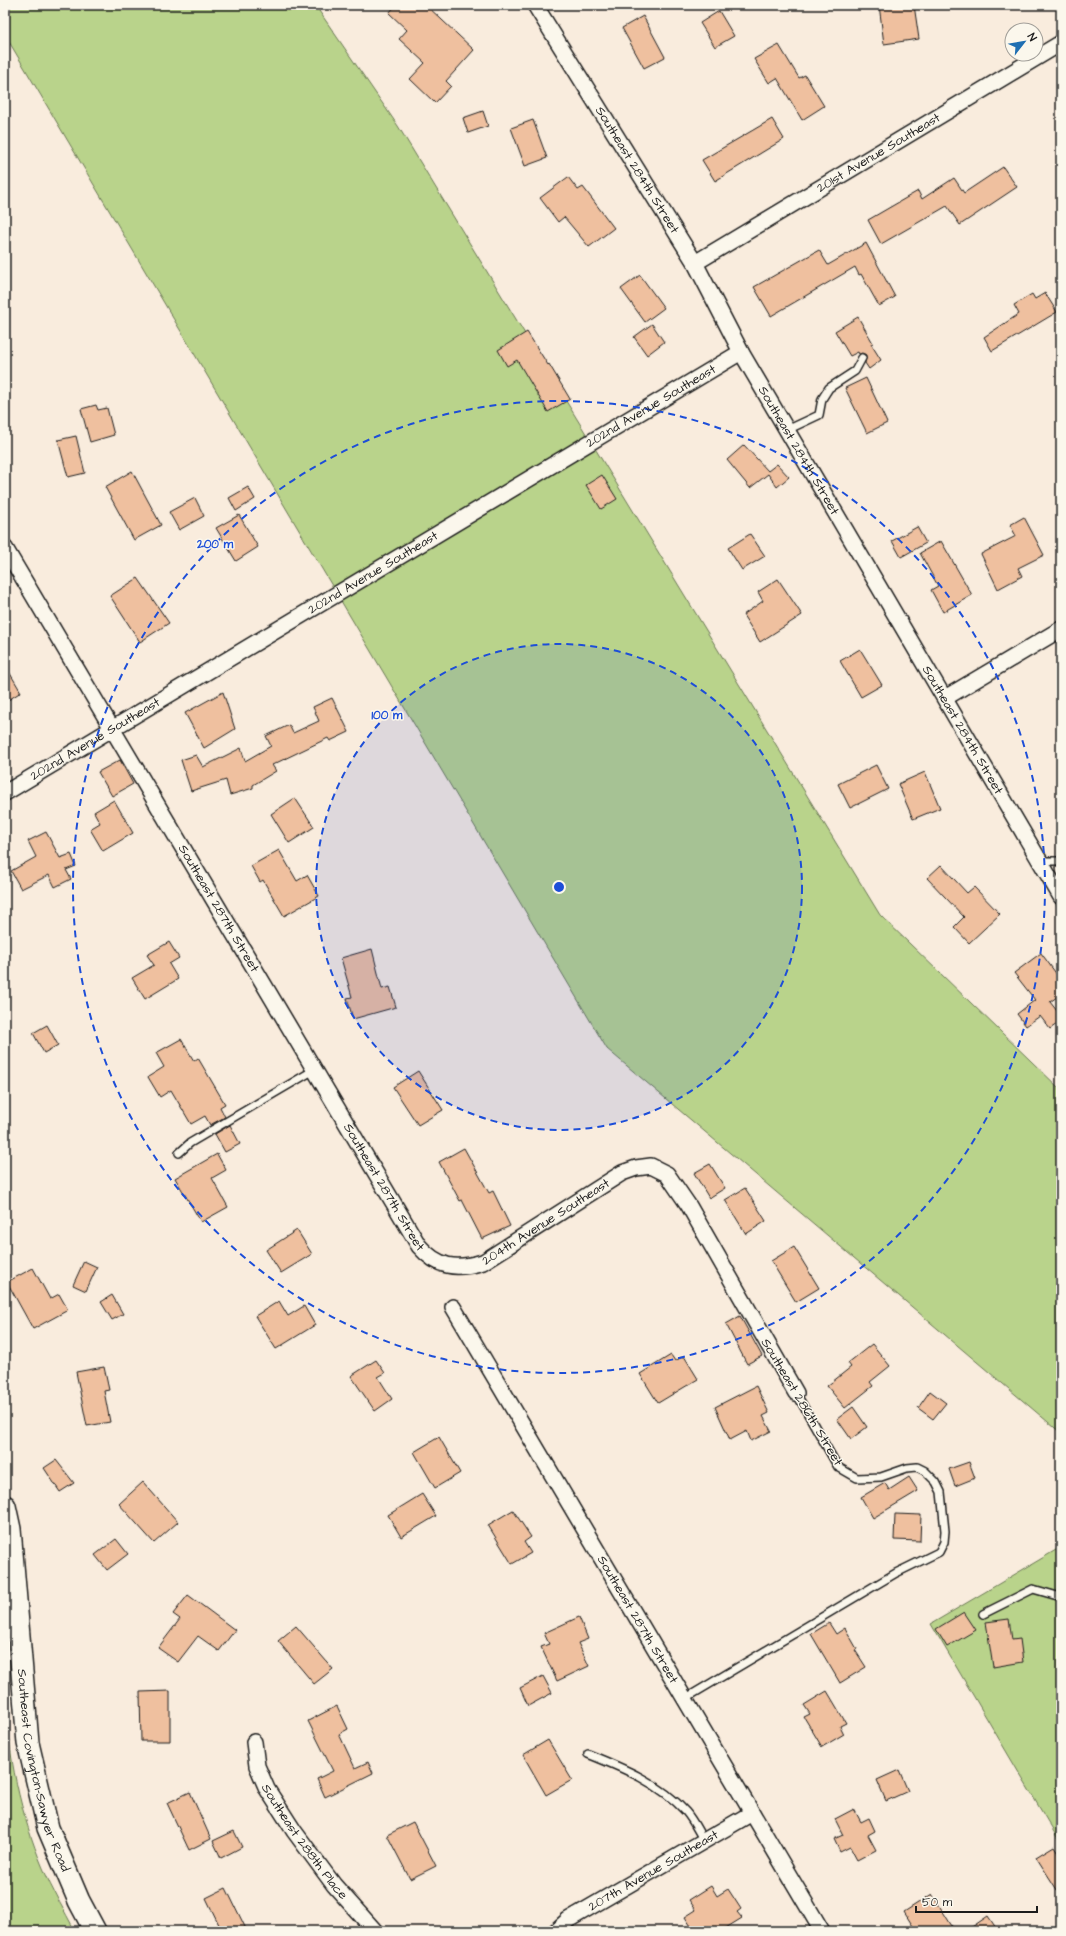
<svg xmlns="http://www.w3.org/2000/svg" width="1066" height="1936" font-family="'Architects Daughter',sans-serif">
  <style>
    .green { fill: #b9d38b; stroke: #6a7854 }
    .building { fill: #efc09f; stroke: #1c1c1c }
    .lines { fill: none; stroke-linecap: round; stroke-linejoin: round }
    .lane-casing { stroke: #1c1c1c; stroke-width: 10 }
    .street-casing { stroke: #1c1c1c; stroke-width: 18 }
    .secondary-casing { stroke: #1c1c1c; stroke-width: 24 }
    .lane { stroke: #fbf7ec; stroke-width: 7 }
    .street { stroke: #fbf7ec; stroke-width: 15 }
    .secondary { stroke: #fbf7ec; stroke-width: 21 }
    .ring { fill: none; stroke: #1d4ed8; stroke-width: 2; stroke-dasharray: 7 5 }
    .labels { text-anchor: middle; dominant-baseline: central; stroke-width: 3; stroke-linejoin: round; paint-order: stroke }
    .street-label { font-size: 13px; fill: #1c1c1c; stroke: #fbf7ec }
    .centre { fill: #1d4ed8; stroke: #fbf7ec; stroke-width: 2 }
    .ring-label { font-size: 12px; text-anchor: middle; font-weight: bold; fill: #1d4ed8; stroke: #fbf7ec; stroke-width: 3; stroke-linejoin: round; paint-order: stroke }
  </style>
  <rect width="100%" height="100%" fill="#f9ecdd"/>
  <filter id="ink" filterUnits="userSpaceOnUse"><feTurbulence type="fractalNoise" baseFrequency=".025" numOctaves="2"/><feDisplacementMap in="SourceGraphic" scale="8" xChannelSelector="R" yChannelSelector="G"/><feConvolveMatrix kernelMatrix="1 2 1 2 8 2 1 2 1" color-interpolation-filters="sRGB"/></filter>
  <g filter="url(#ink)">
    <path class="green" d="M 5,5 L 315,5 L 398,126 L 880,915 L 1061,1090 L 1061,1433 L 607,1049 L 5,35 Z
      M 1061,1547 L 1061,1844 L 931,1624 Z
      M 5,1695 C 8,1754 20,1814 43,1868 C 52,1890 64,1910 75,1931 L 5,1931 Z"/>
    <path class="building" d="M 396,5 L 426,5 L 474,50 L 446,81 L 451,86 L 435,103 L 410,79 L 425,63 L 399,39 L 407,30 L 389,13 Z
      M 879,5 L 914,5 L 919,39 L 884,44 Z
      M 719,11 L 734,36 L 715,47 L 700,23 Z
      M 643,16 L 665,57 L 644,68 L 622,28 Z
      M 779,45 L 799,78 L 805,75 L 824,106 L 802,120 L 777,78 L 769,83 L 754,59 Z
      M 483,111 L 488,126 L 468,133 L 463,118 Z
      M 772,119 L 784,139 L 715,181 L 702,160 Z
      M 533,120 L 547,158 L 525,166 L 511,128 Z
      M 1003,167 L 1017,187 L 960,225 L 947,206 L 881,244 L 868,220 L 918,191 L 922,199 L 954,178 L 964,193 Z
      M 568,177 L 578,190 L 583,187 L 614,228 L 589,247 L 564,217 L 558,222 L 540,198 Z
      M 866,243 L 895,297 L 879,306 L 861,274 L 859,275 L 855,267 L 771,316 L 754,287 L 819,250 L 828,265 Z
      M 640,275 L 664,308 L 645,322 L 621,289 Z
      M 1045,293 L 1057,312 L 992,351 L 984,337 L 1019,314 L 1014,305 L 1032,294 L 1035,299 Z
      M 858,317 L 873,343 L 871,344 L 881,360 L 869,369 L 865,363 L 866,355 L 862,353 L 859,354 L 858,352 L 850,356 L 835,331 Z
      M 652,324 L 664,342 L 647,355 L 634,337 Z
      M 527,332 L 548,365 L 549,364 L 570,399 L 548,412 L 517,360 L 507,366 L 498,350 Z
      M 866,378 L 887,423 L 867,433 L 845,388 Z
      M 96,405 L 98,410 L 107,408 L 114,435 L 90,442 L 81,409 Z
      M 76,436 L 85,473 L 68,477 L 58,440 Z
      M 744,445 L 768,471 L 777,464 L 789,477 L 777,487 L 768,474 L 750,488 L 727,460 Z
      M 132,471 L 161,525 L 134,540 L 105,487 Z
      M 602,475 L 617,499 L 601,509 L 586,485 Z
      M 248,487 L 255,499 L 236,511 L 229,498 Z
      M 195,498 L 204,516 L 179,530 L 169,512 Z
      M 239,515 L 258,547 L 236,561 L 216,528 Z
      M 1024,517 L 1044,555 L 1018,568 L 1022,576 L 998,589 L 981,554 L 1016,536 L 1010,525 Z
      M 917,527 L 926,543 L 901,557 L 892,541 Z
      M 750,534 L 765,556 L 742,570 L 728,548 Z
      M 941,541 L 972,595 L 943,612 L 931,590 L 938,586 L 920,553 Z
      M 138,578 L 169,623 L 140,642 L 110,596 Z
      M 778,579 L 802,615 L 760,642 L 743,615 L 763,601 L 758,592 Z
      M 860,649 L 882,685 L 861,697 L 840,661 Z
      M 5,665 L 21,692 L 5,702 Z
      M 223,692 L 235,729 L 204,748 L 185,713 Z
      M 332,698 L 349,732 L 330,741 L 328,738 L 272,765 L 276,771 L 253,785 L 253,788 L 230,795 L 226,780 L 191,791 L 181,760 L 196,755 L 203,767 L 241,748 L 245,761 L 271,746 L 266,736 L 289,725 L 293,733 L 319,721 L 313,707 Z
      M 120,760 L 133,784 L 112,796 L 98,772 Z
      M 876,765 L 888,789 L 850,808 L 838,784 Z
      M 925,772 L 940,808 L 913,819 L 898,784 Z
      M 295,798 L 314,827 L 289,843 L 271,814 Z
      M 114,800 L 133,833 L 103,851 L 90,829 L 100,823 L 94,812 Z
      M 46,832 L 60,858 L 71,854 L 76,866 L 66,870 L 71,879 L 55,887 L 49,875 L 21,889 L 11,871 L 36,857 L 28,841 Z
      M 279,850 L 297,881 L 307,875 L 319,896 L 284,916 L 263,880 L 260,882 L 251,866 Z
      M 941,865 L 967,893 L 974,887 L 1000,914 L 969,943 L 954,927 L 964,917 L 927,878 Z
      M 169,942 L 179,958 L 169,964 L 178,979 L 145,999 L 132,978 L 154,965 L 147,955 Z
      M 372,949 L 382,989 L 390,987 L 396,1007 L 353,1019 L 347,998 L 352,997 L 341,958 Z
      M 1041,953 L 1061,980 L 1061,994 L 1050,1002 L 1061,1016 L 1061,1021 L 1050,1029 L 1040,1016 L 1026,1026 L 1017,1014 L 1035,1000 L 1014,973 Z
      M 47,1025 L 58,1045 L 44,1053 L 33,1033 Z
      M 181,1039 L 194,1061 L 198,1058 L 225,1104 L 220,1107 L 225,1117 L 210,1125 L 205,1116 L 191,1124 L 171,1090 L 160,1097 L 148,1077 L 164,1067 L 156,1053 Z
      M 418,1071 L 443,1110 L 418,1125 L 393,1087 Z
      M 230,1125 L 240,1144 L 225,1152 L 215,1134 Z
      M 464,1148 L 489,1193 L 493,1191 L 510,1226 L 482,1239 L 462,1200 L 460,1201 L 439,1162 Z
      M 217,1154 L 226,1170 L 212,1178 L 228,1207 L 201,1222 L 175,1178 Z
      M 710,1164 L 725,1188 L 709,1198 L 694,1173 Z
      M 745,1188 L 766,1221 L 746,1234 L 725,1200 Z
      M 297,1230 L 312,1254 L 281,1273 L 266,1250 Z
      M 794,1247 L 819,1288 L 796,1302 L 771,1261 Z
      M 84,1261 L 97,1267 L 86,1291 L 73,1285 Z
      M 33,1268 L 50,1299 L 59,1294 L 68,1310 L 33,1329 L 7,1282 Z
      M 112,1295 L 123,1314 L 112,1320 L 101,1302 Z
      M 279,1301 L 288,1316 L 304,1306 L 315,1325 L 276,1349 L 255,1316 Z
      M 740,1316 L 762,1356 L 747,1364 L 726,1324 Z
      M 872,1344 L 890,1366 L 870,1382 L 873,1386 L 845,1408 L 827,1386 L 851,1367 L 848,1363 Z
      M 671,1355 L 675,1361 L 684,1356 L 698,1379 L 658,1403 L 640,1374 Z
      M 376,1360 L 385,1373 L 378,1377 L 392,1399 L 375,1411 L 351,1376 Z
      M 104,1367 L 109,1390 L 104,1391 L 110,1422 L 87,1426 L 76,1372 Z
      M 756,1386 L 769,1413 L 763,1416 L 771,1431 L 751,1441 L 747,1431 L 730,1440 L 715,1407 Z
      M 930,1391 L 946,1403 L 933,1419 L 918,1408 Z
      M 853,1407 L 867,1427 L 851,1439 L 837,1419 Z
      M 439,1437 L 460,1473 L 435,1488 L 414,1452 Z
      M 56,1460 L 74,1483 L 60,1492 L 44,1468 Z
      M 969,1462 L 975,1478 L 955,1486 L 949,1469 Z
      M 909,1477 L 918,1491 L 873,1518 L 861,1497 L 885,1483 L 889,1490 Z
      M 143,1482 L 178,1522 L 154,1543 L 119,1504 Z
      M 422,1494 L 436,1516 L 401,1537 L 388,1515 Z
      M 513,1510 L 531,1537 L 524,1542 L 531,1553 L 512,1564 L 488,1525 Z
      M 895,1514 L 921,1515 L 920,1541 L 894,1540 Z
      M 116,1539 L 128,1554 L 107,1570 L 95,1555 Z
      M 188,1595 L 235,1630 L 219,1651 L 198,1636 L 178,1662 L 158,1648 L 180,1619 L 173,1614 Z
      M 964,1612 L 976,1630 L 947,1647 L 936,1629 Z
      M 579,1617 L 588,1639 L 578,1643 L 589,1666 L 557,1681 L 541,1647 L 549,1644 L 544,1633 Z
      M 1009,1619 L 1012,1640 L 1020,1639 L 1023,1662 L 993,1667 L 986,1622 Z
      M 829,1623 L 836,1634 L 845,1628 L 857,1649 L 855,1650 L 866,1667 L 840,1683 L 811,1634 Z
      M 296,1626 L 333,1669 L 314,1684 L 278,1641 Z
      M 543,1676 L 552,1693 L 528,1706 L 520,1688 Z
      M 170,1691 L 170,1741 L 141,1741 L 140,1692 Z
      M 827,1691 L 846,1723 L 840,1726 L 844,1734 L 822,1747 L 804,1717 L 810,1714 L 804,1705 Z
      M 337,1706 L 348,1729 L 339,1734 L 355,1768 L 368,1762 L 373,1773 L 325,1797 L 317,1779 L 333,1771 L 308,1721 Z
      M 548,1740 L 572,1780 L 546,1795 L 523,1755 Z
      M 899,1770 L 908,1791 L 886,1801 L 877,1780 Z
      M 190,1792 L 211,1839 L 189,1850 L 167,1803 Z
      M 854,1809 L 861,1822 L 869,1818 L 875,1831 L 868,1835 L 876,1850 L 857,1860 L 850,1847 L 840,1852 L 834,1839 L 843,1835 L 835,1819 Z
      M 413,1822 L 436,1866 L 410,1879 L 387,1835 Z
      M 234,1831 L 242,1847 L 221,1858 L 213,1841 Z
      M 1054,1846 L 1061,1857 L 1061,1896 L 1036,1857 Z
      M 711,1886 L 717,1896 L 728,1889 L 741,1909 L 737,1912 L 742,1918 L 721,1931 L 694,1931 L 685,1917 L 696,1910 L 689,1900 Z
      M 226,1888 L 247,1931 L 222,1931 L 206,1898 Z
      M 932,1894 L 955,1931 L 916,1931 L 904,1912 Z
      M 988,1916 L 998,1931 L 966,1931 Z"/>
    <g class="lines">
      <defs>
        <path id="lane" d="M 787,430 L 819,415 L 822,399 L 829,388 L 855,371 L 862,358
          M 1040,861 L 1061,861
          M 179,1153 L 190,1143 L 314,1070
          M 983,1614 L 1033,1589 L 1061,1597
          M 686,1698 L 896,1573 L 939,1552 L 944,1542 L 945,1531 L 941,1492 L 936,1482 L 925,1471 L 917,1467 L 907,1468 L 881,1477 L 857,1478 L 838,1467 L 796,1393
          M 588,1754 C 623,1768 660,1783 686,1812 C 693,1820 698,1831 704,1841"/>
        <g id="street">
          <path id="s1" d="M 535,5 L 695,263 L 741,352 L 1061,897"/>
          <path id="s2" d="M 695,263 L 1061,43"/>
          <path id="s3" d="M 5,548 L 419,1246 C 438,1268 456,1270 483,1262 L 622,1173 L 636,1168 L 651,1166 L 667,1174 L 689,1206 L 796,1393"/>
          <path d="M 945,698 L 1061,629"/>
          <path id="s4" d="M 5,793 L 741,352"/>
          <path id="s5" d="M 453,1307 L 822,1931"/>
          <path id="s6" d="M 254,1742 L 257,1766 L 267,1789 L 294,1831 L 334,1885 L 375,1931"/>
          <path id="s7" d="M 556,1931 L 568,1920 L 752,1813"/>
        </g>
        <g id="secondary">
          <path id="s8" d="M 5,1506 L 10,1529 L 28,1743 L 48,1828 L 79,1901 L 95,1931"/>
        </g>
      </defs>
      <use href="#lane" class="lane-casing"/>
      <use href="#street" class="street-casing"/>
      <use href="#secondary" class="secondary-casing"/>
      <use href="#lane" class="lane"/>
      <use href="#street" class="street"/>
      <use href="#secondary" class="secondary"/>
    </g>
  </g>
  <circle cx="559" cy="887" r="243" fill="#1d4ed8" fill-opacity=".12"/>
  <g class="ring">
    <circle cx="559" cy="887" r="243"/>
    <circle cx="559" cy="887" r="486"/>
  </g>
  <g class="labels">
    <g class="street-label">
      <text stroke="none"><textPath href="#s2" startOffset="214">201st Avenue Southeast</textPath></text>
      <text stroke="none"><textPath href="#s1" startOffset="194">Southeast 284th Street</textPath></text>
      <text stroke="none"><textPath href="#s4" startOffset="753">202nd Avenue Southeast</textPath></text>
      <text stroke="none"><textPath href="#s1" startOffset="518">Southeast 284th Street</textPath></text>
      <text stroke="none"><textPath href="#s4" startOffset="429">202nd Avenue Southeast</textPath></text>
      <text stroke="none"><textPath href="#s1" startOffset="842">Southeast 284th Street</textPath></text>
      <text stroke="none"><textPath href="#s4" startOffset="105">202nd Avenue Southeast</textPath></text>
      <text stroke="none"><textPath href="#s3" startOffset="419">Southeast 287th Street</textPath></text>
      <text stroke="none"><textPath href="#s3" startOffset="743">Southeast 287th Street</textPath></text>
      <text stroke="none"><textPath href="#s3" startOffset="957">204th Avenue Southeast</textPath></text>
      <text transform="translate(802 1402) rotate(59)">Southeast 286th Street</text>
      <text stroke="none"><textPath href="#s5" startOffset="363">Southeast 287th Street</textPath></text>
      <text stroke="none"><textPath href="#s8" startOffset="268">Southeast Covington-Sawyer Road</textPath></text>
      <text stroke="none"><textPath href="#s6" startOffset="114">Southeast 288th Place</textPath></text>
      <text stroke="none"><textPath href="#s7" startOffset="115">207th Avenue Southeast</textPath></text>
    </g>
  </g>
  <circle cx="559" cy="887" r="6" class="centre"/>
  <g class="ring-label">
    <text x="215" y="548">200 m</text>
    <text x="387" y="719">100 m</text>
  </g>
  <rect width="1066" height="1936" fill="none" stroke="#fbf7ec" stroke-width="20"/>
  <rect x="10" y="10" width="1046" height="1916" fill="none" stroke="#1c1c1c" stroke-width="1.5" filter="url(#ink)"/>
  <g transform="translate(1024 42) rotate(59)"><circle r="19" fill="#fbf7ec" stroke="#a29f99"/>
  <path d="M0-3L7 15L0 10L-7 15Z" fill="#1f6fb2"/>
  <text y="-6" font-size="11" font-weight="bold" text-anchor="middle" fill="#1c1c1c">N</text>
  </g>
  <path d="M916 1906v6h121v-6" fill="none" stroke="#1c1c1c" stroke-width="2"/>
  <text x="922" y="1906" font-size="12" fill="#1c1c1c" stroke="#fbf7ec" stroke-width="3" paint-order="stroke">50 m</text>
</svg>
